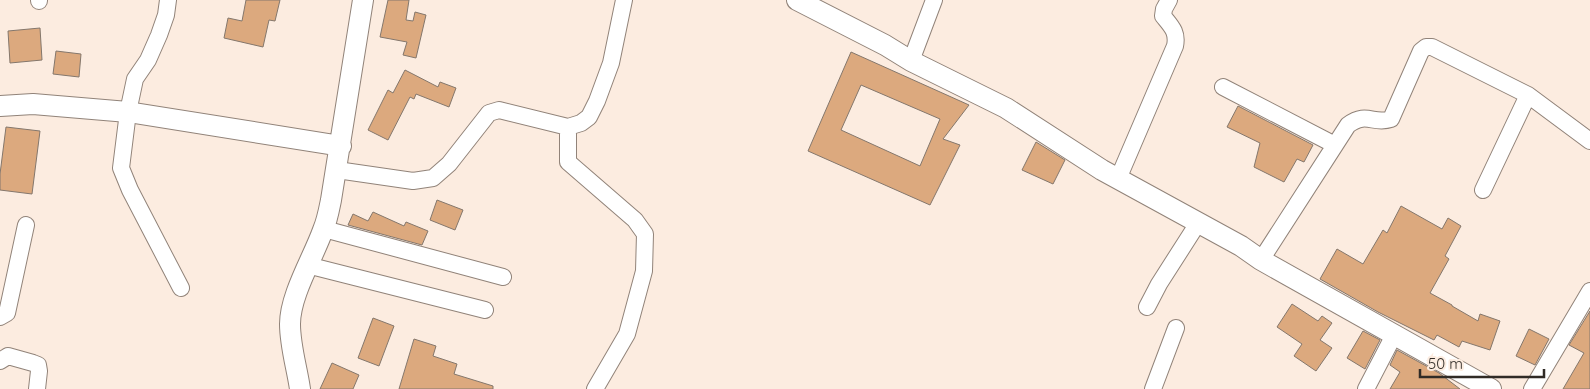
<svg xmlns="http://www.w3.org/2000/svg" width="1590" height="389" font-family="Quicksand,sans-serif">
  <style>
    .building { fill: #dca97e; stroke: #84776c; fill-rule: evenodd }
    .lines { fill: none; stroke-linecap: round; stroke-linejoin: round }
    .minor-casing { stroke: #918379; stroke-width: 18 }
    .tertiary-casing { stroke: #918379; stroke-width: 22 }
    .minor { stroke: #fff; stroke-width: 16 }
    .tertiary { stroke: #fff; stroke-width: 20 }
  </style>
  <rect width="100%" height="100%" fill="#fcece0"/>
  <path class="building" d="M 246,0 L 280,0 L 275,21 L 269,20 L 263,47 L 224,38 L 228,18 L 242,21 Z
    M 388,0 L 409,0 L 406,20 L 413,21 L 415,12 L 426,15 L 416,58 L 403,55 L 407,42 L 380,37 Z
    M 40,28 L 42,60 L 10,63 L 8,31 Z
    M 56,51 L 81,54 L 79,77 L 53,74 Z
    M 851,52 L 969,105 L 943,139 L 960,145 L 930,205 L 808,151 ZM 861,85 L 940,119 L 920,166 L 841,130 Z
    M 405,70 L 438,87 L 440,82 L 456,88 L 449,107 L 416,94 L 414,99 L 410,97 L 388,140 L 368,130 L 388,90 L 393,93 Z
    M 1238,106 L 1313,145 L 1304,162 L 1297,159 L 1284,182 L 1254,167 L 1260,143 L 1227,127 Z
    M 6,127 L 40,131 L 32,194 L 0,190 L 0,174 Z
    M 1036,142 L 1065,160 L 1053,184 L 1022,170 Z
    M 437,200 L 463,210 L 455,230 L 430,220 Z
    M 1401,206 L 1442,229 L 1448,218 L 1461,226 L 1445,256 L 1449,259 L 1430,293 L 1452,305 L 1452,306 L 1478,321 L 1480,314 L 1500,321 L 1490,350 L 1462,341 L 1459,347 L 1437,335 L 1434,340 L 1378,312 L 1320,279 L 1337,249 L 1363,264 L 1383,230 L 1387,233 Z
    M 373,212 L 404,226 L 406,222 L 428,231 L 422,245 L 348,225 L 353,214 L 368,221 Z
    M 1292,304 L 1318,321 L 1322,316 L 1332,323 L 1320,340 L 1332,348 L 1316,371 L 1294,356 L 1302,344 L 1277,327 Z
    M 1590,311 L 1590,389 L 1563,389 L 1584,353 L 1569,345 Z
    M 373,318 L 394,326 L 379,366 L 358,358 Z
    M 1529,329 L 1549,339 L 1535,365 L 1516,356 Z
    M 1363,331 L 1380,340 L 1365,369 L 1347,358 Z
    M 414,339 L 436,346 L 433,356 L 457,364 L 454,374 L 493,386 L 493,389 L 399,389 Z
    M 1397,350 L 1439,373 L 1460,389 L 1390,389 L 1400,372 L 1390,365 Z
    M 332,363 L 359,375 L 353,389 L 320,389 Z"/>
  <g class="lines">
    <defs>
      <path id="minor" d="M 168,0 L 166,15 L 159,35 L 148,60 L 135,79 L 128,112 L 121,168 L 130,190 L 181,288
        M 39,1 L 39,0
        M 911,61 L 934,0
        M 1223,87 L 1335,145
        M 568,127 L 568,162 L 635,220 L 645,234 L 644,271 L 627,334 L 595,389
        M 337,170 L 413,181 L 433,178 L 449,164 L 489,113 L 499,110 L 568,127 L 581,123 L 589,117 L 597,101 L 611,63 L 624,0
        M 1118,179 L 1175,46 C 1178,32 1171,26 1163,16 L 1164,9 L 1169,0
        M 1483,190 L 1528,95
        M 324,229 L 503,277
        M 1261,260 L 1348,125 C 1367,111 1373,125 1391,119 L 1421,51 L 1426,47 L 1432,47 L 1528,95 L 1590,141
        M 307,265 L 485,310
        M 1147,307 L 1159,284 L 1198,223
        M 0,317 L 7,313 L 26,225
        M 0,361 L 8,356 L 33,363 L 38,365 L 39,371 L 37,389
        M 1153,389 L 1176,328
        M 1366,389 L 1394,335
        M 1532,389 L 1590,291"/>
      <path id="tertiary" d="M 797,0 L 885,45 L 911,61 L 1006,108 L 1102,170 L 1241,246 L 1261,260 L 1491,389
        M 0,106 L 33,104 L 128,112 L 341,146
        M 300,389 C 297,368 290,346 290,324 C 290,295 313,258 323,230 C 327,221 329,210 331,200 L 363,0"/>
    </defs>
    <use href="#minor" class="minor-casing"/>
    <use href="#tertiary" class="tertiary-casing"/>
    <use href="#minor" class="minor"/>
    <use href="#tertiary" class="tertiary"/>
  </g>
  <path d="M1420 369v8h124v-8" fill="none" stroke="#302b26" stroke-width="2.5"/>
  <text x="1428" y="369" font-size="15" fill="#302b26" stroke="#fcece0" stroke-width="4" paint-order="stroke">50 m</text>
</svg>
